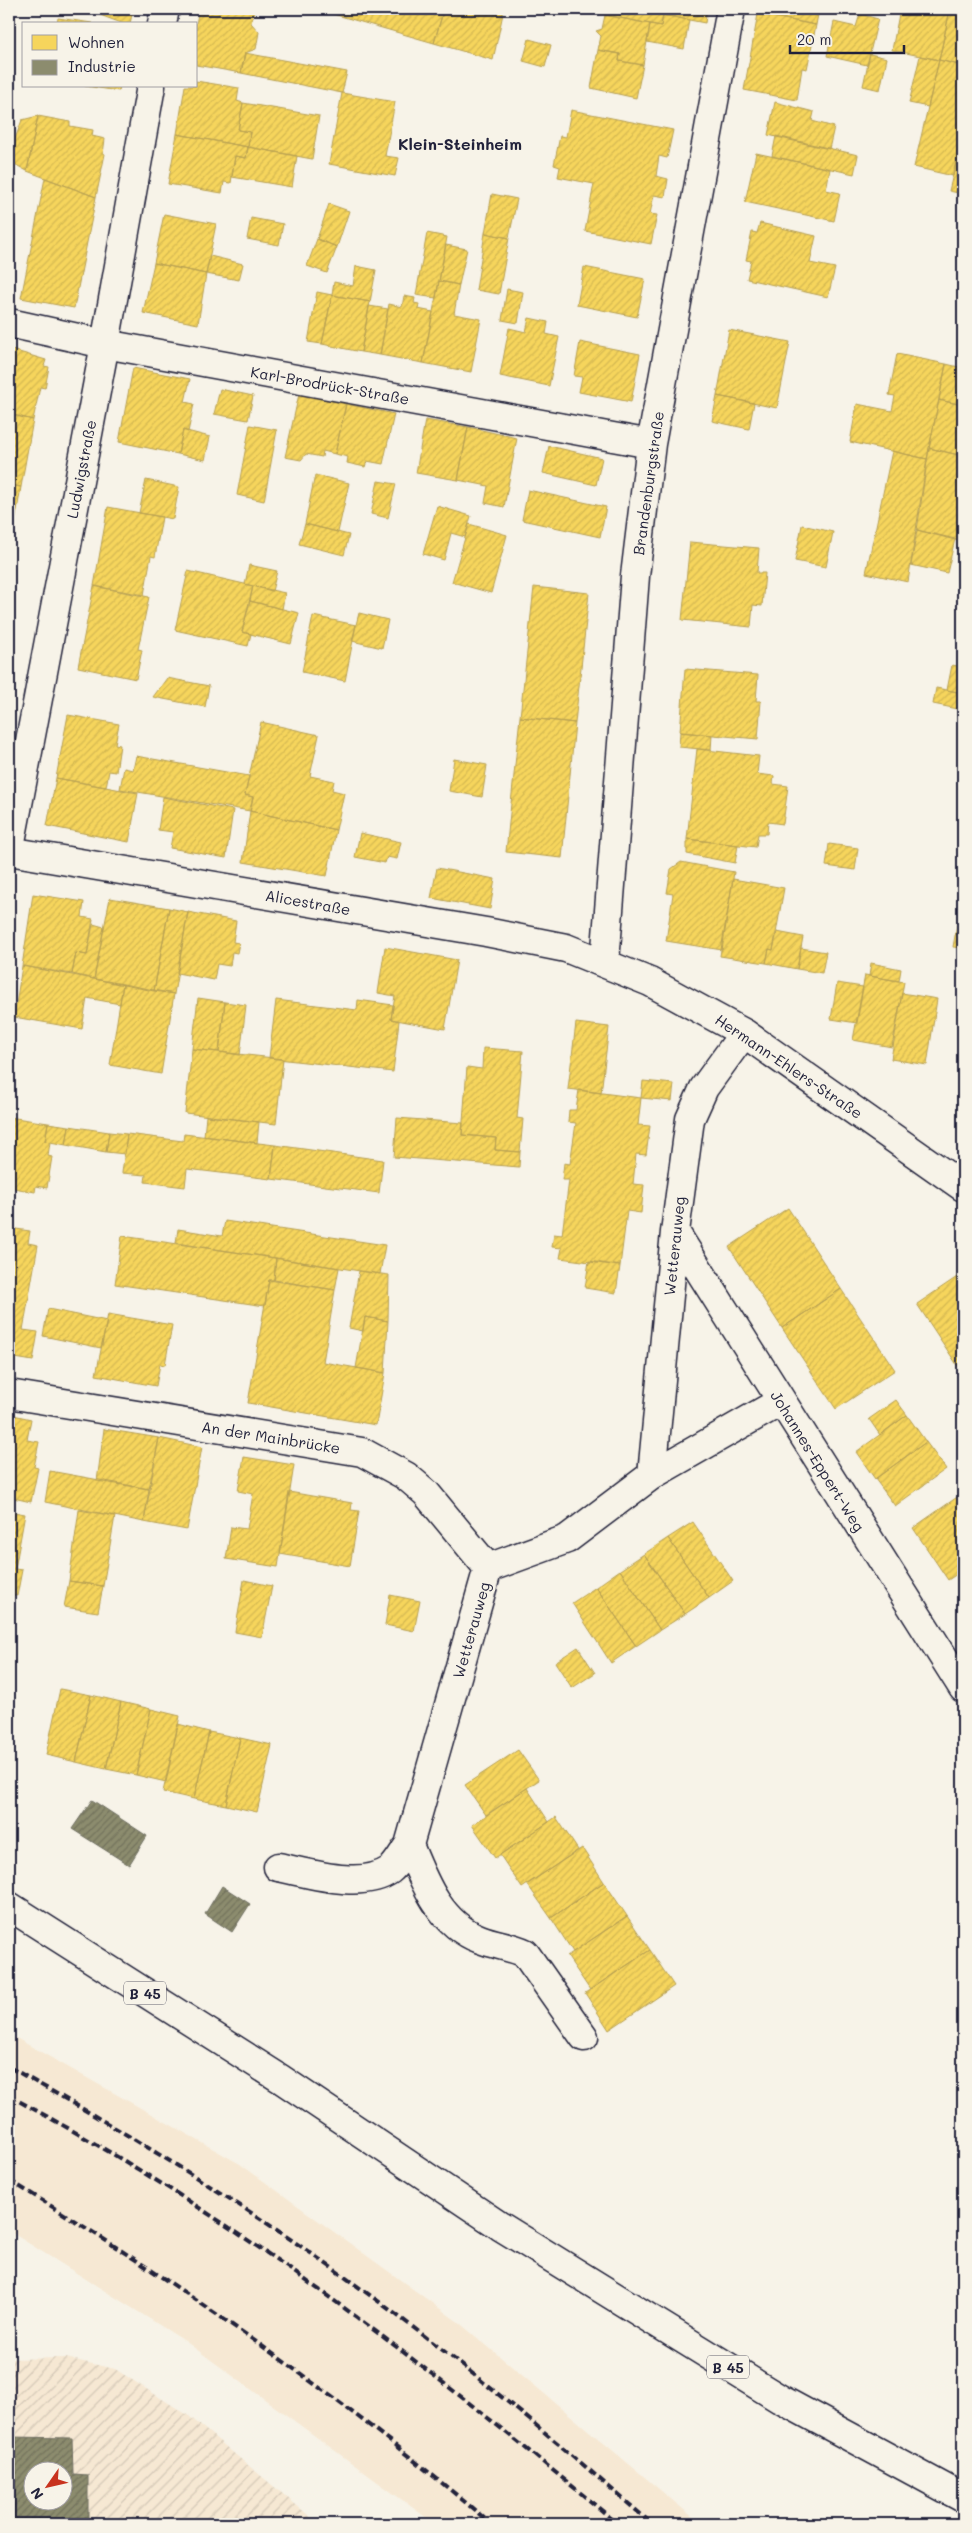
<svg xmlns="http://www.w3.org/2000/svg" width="972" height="2533" font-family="Mali,sans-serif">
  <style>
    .built { fill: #f6e8d3 }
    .industrial { fill: url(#industrial-furrows); fill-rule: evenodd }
    .homes { fill: url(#homes-hatch); stroke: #b69f52 }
    .industry { fill: url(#industry-hatch); stroke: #6c6c5f; fill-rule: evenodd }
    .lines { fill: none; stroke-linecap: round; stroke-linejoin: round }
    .minor-casing { stroke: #22223b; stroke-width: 31 }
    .major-casing { stroke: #22223b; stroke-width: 31 }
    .minor { stroke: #f7f3e8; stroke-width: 28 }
    .major { stroke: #f7f3e8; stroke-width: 28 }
    .rail { stroke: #22223b; stroke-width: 4; stroke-dasharray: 8 4; stroke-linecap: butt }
    .labels { text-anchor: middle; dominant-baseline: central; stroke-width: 5; stroke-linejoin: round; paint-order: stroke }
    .shield { fill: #f7f3e8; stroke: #62616f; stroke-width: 1 }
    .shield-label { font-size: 14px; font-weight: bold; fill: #22223b }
    .street-label { font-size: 15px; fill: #22223b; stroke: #f7f3e8 }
    .neighbourhood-label { font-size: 16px; font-weight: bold; fill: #22223b; stroke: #f7f3e8 }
  </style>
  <defs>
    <pattern id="industrial-furrows" width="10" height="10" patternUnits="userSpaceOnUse" patternTransform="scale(1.25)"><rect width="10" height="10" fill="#f6e8d3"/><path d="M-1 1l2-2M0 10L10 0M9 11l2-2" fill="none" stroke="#d3c7b6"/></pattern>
    <pattern id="homes-hatch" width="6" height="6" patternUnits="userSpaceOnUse" patternTransform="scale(1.25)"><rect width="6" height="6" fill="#f6d55c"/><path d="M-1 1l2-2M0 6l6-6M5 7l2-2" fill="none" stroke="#d3b751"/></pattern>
    <pattern id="industry-hatch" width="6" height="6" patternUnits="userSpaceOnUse" patternTransform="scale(1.25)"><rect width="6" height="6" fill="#8c8c6e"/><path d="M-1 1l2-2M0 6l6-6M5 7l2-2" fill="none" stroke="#72725c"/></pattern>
  </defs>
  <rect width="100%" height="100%" fill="#f7f3e8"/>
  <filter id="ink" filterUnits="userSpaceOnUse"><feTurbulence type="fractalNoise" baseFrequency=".02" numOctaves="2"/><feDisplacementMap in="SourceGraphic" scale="10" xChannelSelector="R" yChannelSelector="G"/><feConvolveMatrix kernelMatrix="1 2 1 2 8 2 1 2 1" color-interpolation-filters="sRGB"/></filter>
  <g filter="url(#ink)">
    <path class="built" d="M 9,2034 L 240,2164 L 457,2321 L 701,2524 L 435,2524 L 185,2341 L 9,2231 Z"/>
    <path class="industrial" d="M 66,2358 L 115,2369 L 189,2416 L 319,2524 L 9,2524 L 9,2359 ZM 32,2470 L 62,2470 L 62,2500 L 32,2500 Z"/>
    <path class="homes" d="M 84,9 L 133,9 L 130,24 L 124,24 Z
      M 199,9 L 254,10 L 251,23 L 259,32 L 256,49 L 245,53 L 241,73 L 196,65 L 196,24 Z
      M 316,9 L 425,9 L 442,15 L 434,43 Z
      M 444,9 L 504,9 L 493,60 L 434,43 Z
      M 606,9 L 707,9 L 705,23 L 663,15 L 661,26 L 605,15 Z
      M 759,9 L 819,9 L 816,25 L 758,14 Z
      M 900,9 L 950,10 L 939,60 L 892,50 Z
      M 950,10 L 963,12 L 963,66 L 939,60 Z
      M 758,14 L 816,25 L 807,69 L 802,68 L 797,100 L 744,90 Z
      M 860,14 L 878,19 L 867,65 L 827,56 L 834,22 L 856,27 Z
      M 605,15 L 650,24 L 643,65 L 619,61 L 620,54 L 598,50 L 601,36 L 596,31 L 602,29 Z
      M 663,15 L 689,20 L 684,49 L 647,42 L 650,24 L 661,26 Z
      M 58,18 L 92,23 L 92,24 L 57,24 Z
      M 529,39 L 551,45 L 545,67 L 523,61 Z
      M 598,50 L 620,54 L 619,61 L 643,65 L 636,98 L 591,88 Z
      M 245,53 L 347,72 L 342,93 L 241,73 Z
      M 870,54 L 887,58 L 880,90 L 863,86 Z
      M 920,56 L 939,60 L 928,107 L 909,103 Z
      M 939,60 L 963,66 L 963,132 L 953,176 L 914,167 Z
      M 196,81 L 239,88 L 237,101 L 243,103 L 238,130 L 250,132 L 248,147 L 177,134 L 185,86 L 196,86 Z
      M 85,86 L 120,86 L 119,91 Z
      M 342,93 L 395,102 L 385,156 L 399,158 L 395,176 L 329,164 Z
      M 775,102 L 814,112 L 812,121 L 834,127 L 829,149 L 768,135 Z
      M 243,103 L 319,116 L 312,159 L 248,147 L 250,132 L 238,130 Z
      M 571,110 L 673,130 L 667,158 L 659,156 L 656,176 L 668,179 L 665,197 L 654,195 L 650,214 L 657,215 L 651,244 L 585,231 L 594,184 L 558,177 L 560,167 L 554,165 L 560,136 L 566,137 Z
      M 38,116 L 27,171 L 9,161 L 9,155 L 22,120 Z
      M 38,116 L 70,122 L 70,126 L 93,130 L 92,136 L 105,139 L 103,154 L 105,154 L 96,197 L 27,171 Z
      M 963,132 L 963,194 L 949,191 Z
      M 177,134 L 248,147 L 246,158 L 235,156 L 231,183 L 224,182 L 222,193 L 168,184 Z
      M 776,136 L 858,155 L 854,174 L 772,156 Z
      M 248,147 L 297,156 L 292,187 L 232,177 L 235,156 L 246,158 Z
      M 756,153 L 830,169 L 826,190 L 840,193 L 834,221 L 745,202 Z
      M 45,178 L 96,197 L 74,308 L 21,298 Z
      M 492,194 L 517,199 L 509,238 L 485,233 Z
      M 329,204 L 349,211 L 337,247 L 317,239 Z
      M 164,214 L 216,224 L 206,274 L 154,263 Z
      M 251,218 L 283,224 L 279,245 L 247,239 Z
      M 760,223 L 816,236 L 810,263 L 835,268 L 828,297 L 747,279 L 751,261 L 746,260 L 752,232 L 757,233 Z
      M 427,233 L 447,237 L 436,298 L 416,295 Z
      M 485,233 L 509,238 L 499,294 L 476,290 Z
      M 317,239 L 337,247 L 327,273 L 307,266 Z
      M 446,245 L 467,249 L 459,285 L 439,281 Z
      M 210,256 L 243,264 L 239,280 L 206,274 Z
      M 154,263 L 206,274 L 198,324 L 143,313 Z
      M 356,266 L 376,270 L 370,302 L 332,295 L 334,282 L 353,286 Z
      M 584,267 L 645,279 L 637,317 L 577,305 Z
      M 439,281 L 459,285 L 454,314 L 481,319 L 471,372 L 423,363 Z
      M 507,289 L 523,292 L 518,323 L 502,320 Z
      M 317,292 L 332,295 L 322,344 L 308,342 Z
      M 332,295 L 370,302 L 361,352 L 322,344 Z
      M 404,296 L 415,298 L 414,303 L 419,304 L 418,309 L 433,312 L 423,363 L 380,355 L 389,304 L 402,307 Z
      M 369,306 L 388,309 L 380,355 L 361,352 Z
      M 529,318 L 548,322 L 546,334 L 559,337 L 549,386 L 500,376 L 509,328 L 526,332 Z
      M 729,330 L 790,342 L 777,408 L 717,396 Z
      M 580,342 L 640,354 L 631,402 L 579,392 L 582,377 L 574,376 Z
      M 9,349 L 46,360 L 44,366 L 49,367 L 45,388 L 40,387 L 33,420 L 9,414 Z
      M 897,354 L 946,364 L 927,459 L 850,442 L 857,404 L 892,411 L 895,396 L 889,395 Z
      M 946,364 L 963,368 L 963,405 L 939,400 Z
      M 133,368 L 190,379 L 185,402 L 194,404 L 188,432 L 183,430 L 178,454 L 119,442 Z
      M 220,389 L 253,396 L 248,420 L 214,414 Z
      M 299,394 L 346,404 L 335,454 L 323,451 L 322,457 L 306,454 L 301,460 L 285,457 Z
      M 717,396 L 754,403 L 749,429 L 712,421 Z
      M 939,400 L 963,405 L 963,456 L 929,448 Z
      M 346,404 L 394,414 L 383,464 L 367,461 L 365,467 L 347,463 L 348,457 L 335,454 Z
      M 9,414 L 33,420 L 21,487 L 9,485 Z
      M 425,420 L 468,427 L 458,480 L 416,473 Z
      M 250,425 L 277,430 L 264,501 L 237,495 Z
      M 468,427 L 517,438 L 504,507 L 485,503 L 488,486 L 458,480 Z
      M 183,430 L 210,437 L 205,460 L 178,454 Z
      M 549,446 L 602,458 L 596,485 L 543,473 Z
      M 929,448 L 963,456 L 963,523 L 959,541 L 917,530 Z
      M 892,451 L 927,459 L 908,582 L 866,573 Z
      M 315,475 L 349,483 L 338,532 L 305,524 Z
      M 146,480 L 179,487 L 173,519 L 139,513 Z
      M 378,481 L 396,484 L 388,518 L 371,514 Z
      M 9,485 L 21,487 L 13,534 L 9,534 Z
      M 528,490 L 606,507 L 600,537 L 522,520 Z
      M 437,506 L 471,516 L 465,537 L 451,533 L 444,560 L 423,554 Z
      M 108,507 L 162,517 L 155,557 L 151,556 L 144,595 L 94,586 Z
      M 305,524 L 349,535 L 344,555 L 299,544 Z
      M 469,524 L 507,535 L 491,593 L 452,582 Z
      M 802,525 L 833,532 L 826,567 L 795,561 Z
      M 917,530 L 955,539 L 947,573 L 911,565 Z
      M 690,542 L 759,548 L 757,573 L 765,573 L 762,606 L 753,605 L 751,627 L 682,620 Z
      M 249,565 L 277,571 L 272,591 L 245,584 Z
      M 188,571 L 253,586 L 242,632 L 251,634 L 248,646 L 175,630 Z
      M 94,586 L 149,597 L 138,649 L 142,650 L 136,679 L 78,667 Z
      M 253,586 L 285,593 L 282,609 L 250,601 Z
      M 534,587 L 589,593 L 575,723 L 520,717 Z
      M 250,601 L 299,613 L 291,644 L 242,632 Z
      M 359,613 L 388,620 L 382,648 L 352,641 Z
      M 313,616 L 356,625 L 345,681 L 302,672 Z
      M 952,665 L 963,667 L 963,693 L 947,690 Z
      M 685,669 L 758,675 L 756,701 L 761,701 L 758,739 L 680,732 Z
      M 167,678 L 209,686 L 205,707 L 153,697 Z
      M 936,688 L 963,693 L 963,710 L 933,704 Z
      M 68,715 L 119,724 L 115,744 L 120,745 L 116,772 L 109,771 L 106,787 L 56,778 Z
      M 520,717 L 575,723 L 562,858 L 506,852 Z
      M 261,722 L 319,735 L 310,776 L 334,781 L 332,790 L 344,793 L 336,830 L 250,811 L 253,797 L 245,795 Z
      M 680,732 L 712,735 L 711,750 L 679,747 Z
      M 697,749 L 759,756 L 757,774 L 774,776 L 773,784 L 788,786 L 783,824 L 768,822 L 767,834 L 758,834 L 756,847 L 687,839 Z
      M 136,756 L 249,776 L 245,795 L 253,797 L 250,811 L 120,789 L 124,768 L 133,770 Z
      M 454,759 L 487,765 L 482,797 L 449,791 Z
      M 56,778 L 138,793 L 129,842 L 47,826 Z
      M 163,797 L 233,810 L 226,858 L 170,848 L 173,832 L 158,830 Z
      M 250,811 L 336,830 L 327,876 L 243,862 Z
      M 360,833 L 401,842 L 397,859 L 387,857 L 385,863 L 355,857 Z
      M 687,839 L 738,845 L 735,863 L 687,854 Z
      M 829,844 L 858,848 L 855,870 L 826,866 Z
      M 681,862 L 734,872 L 722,950 L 666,941 L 673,894 L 667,893 L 671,869 Z
      M 437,868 L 495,879 L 490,909 L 431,898 Z
      M 733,879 L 784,888 L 773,950 L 769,949 L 766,963 L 720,956 Z
      M 963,891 L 963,948 L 953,947 Z
      M 33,894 L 84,902 L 82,917 L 93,919 L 87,955 L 76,953 L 72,974 L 22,966 Z
      M 110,898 L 169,908 L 154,991 L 94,979 Z
      M 169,908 L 188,912 L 174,994 L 154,991 Z
      M 188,912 L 236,921 L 233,942 L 239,943 L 237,953 L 232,952 L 230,966 L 217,964 L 214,980 L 177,973 Z
      M 93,924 L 104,927 L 94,979 L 72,974 L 76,953 L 87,955 Z
      M 777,932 L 803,937 L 797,969 L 766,963 L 769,949 L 773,950 Z
      M 385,947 L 457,960 L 445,1029 L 391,1019 L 395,996 L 378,993 Z
      M 801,948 L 826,952 L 822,973 L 797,969 Z
      M 871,963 L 901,969 L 899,981 L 869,976 Z
      M 22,966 L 123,984 L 120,1004 L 87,998 L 82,1029 L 14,1017 Z
      M 865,975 L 904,982 L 892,1047 L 853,1040 Z
      M 837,983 L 863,987 L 857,1023 L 831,1019 Z
      M 123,984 L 174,994 L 161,1074 L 110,1065 Z
      M 902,993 L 937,999 L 927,1065 L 891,1059 Z
      M 198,998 L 225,1002 L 219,1052 L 192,1049 Z
      M 276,1000 L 357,1010 L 358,1000 L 393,1005 L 391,1019 L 399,1021 L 393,1072 L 269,1058 Z
      M 225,1002 L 246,1005 L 240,1055 L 219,1052 Z
      M 576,1023 L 609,1027 L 601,1093 L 568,1089 Z
      M 963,1042 L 963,1088 L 957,1087 Z
      M 483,1048 L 523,1051 L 517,1118 L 523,1119 L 520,1152 L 495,1150 L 496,1138 L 462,1135 L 467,1067 L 482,1069 Z
      M 192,1049 L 283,1059 L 276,1124 L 185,1113 Z
      M 643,1081 L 674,1084 L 672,1101 L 641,1098 Z
      M 579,1090 L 641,1098 L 638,1125 L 650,1126 L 646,1155 L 636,1154 L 633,1184 L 644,1185 L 641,1213 L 627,1211 L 620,1266 L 560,1258 L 562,1248 L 552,1247 L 554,1234 L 562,1235 L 569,1180 L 562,1180 L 564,1163 L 570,1164 L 576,1123 L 568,1122 L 569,1110 L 576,1110 Z
      M 206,1116 L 259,1122 L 257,1143 L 204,1136 Z
      M 9,1117 L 48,1123 L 45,1141 L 50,1142 L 48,1156 L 52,1157 L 47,1188 L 36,1186 L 35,1192 L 9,1187 Z
      M 397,1118 L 463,1123 L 462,1135 L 496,1138 L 495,1150 L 520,1152 L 519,1167 L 394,1157 Z
      M 48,1123 L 69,1126 L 66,1145 L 45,1141 Z
      M 69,1126 L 109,1132 L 106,1152 L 66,1145 Z
      M 109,1132 L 127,1134 L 125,1154 L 106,1152 Z
      M 127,1134 L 183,1141 L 184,1134 L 275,1145 L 271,1179 L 187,1169 L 185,1187 L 145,1182 L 146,1175 L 122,1173 Z
      M 275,1145 L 383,1160 L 379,1193 L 271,1179 Z
      M 788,1208 L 841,1289 L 782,1328 L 729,1247 Z
      M 225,1221 L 385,1245 L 380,1274 L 176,1243 L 178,1229 L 222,1236 Z
      M 9,1228 L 30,1231 L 28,1243 L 38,1245 L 23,1330 L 38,1332 L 33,1361 L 9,1357 Z
      M 122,1236 L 276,1258 L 274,1280 L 269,1280 L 265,1306 L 115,1284 Z
      M 276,1258 L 339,1268 L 335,1290 L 274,1280 Z
      M 589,1261 L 620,1266 L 616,1293 L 585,1288 Z
      M 359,1271 L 389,1275 L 388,1321 L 365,1317 L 363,1331 L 349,1328 Z
      M 963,1273 L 963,1374 L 917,1304 Z
      M 269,1280 L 335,1290 L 323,1362 L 385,1373 L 376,1425 L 248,1403 Z
      M 841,1289 L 895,1370 L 836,1409 L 782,1328 Z
      M 48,1309 L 107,1321 L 101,1348 L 43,1336 Z
      M 108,1314 L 172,1325 L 165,1365 L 160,1364 L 156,1386 L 96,1375 Z
      M 365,1317 L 388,1321 L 385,1373 L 356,1368 Z
      M 896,1400 L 907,1415 L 880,1435 L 869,1419 Z
      M 9,1414 L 31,1419 L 27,1440 L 39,1442 L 34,1467 L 38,1468 L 31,1502 L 9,1497 Z
      M 907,1415 L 926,1442 L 875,1479 L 856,1452 Z
      M 104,1429 L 159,1438 L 149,1489 L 97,1481 Z
      M 159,1438 L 202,1447 L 187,1530 L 144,1522 Z
      M 926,1442 L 946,1469 L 895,1506 L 875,1479 Z
      M 244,1457 L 294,1465 L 278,1567 L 226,1559 L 231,1527 L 247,1529 L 253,1494 L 238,1491 Z
      M 50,1471 L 149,1489 L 144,1522 L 45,1502 Z
      M 289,1492 L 352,1503 L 351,1510 L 359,1511 L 350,1566 L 280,1554 Z
      M 963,1493 L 963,1570 L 948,1580 L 913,1528 Z
      M 79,1510 L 115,1516 L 103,1586 L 69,1581 Z
      M 9,1511 L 25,1514 L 15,1569 L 22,1570 L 17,1596 L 9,1594 Z
      M 693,1522 L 733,1581 L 709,1598 L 668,1538 Z
      M 668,1538 L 709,1598 L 685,1614 L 644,1554 Z
      M 644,1554 L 685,1614 L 660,1630 L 620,1570 Z
      M 620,1570 L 660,1630 L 636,1646 L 596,1587 Z
      M 244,1580 L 272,1586 L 262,1637 L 235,1632 Z
      M 69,1581 L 103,1586 L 98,1612 L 64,1607 Z
      M 596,1587 L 636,1646 L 611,1663 L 572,1603 Z
      M 390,1595 L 420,1601 L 414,1631 L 385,1625 Z
      M 578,1647 L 595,1673 L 572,1688 L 555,1662 Z
      M 60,1689 L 91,1695 L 76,1762 L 46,1755 Z
      M 91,1695 L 121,1702 L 106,1769 L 76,1762 Z
      M 121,1702 L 151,1709 L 136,1775 L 106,1769 Z
      M 151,1709 L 180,1716 L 166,1782 L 136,1775 Z
      M 178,1724 L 209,1732 L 194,1799 L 163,1792 Z
      M 209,1732 L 240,1738 L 226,1805 L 194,1799 Z
      M 240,1738 L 272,1745 L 257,1812 L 226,1805 Z
      M 518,1750 L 539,1780 L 486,1815 L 465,1785 Z
      M 527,1788 L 549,1822 L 495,1858 L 472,1825 Z
      M 556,1817 L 578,1850 L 522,1888 L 500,1855 Z
      M 582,1848 L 604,1882 L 551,1918 L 527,1884 Z
      M 604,1882 L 627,1916 L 573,1952 L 551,1918 Z
      M 627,1916 L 650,1950 L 590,1990 L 567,1956 Z
      M 650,1950 L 674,1986 L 609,2030 L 585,1993 Z"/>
    <path class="industry" d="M 92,1800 L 147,1836 L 129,1865 L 72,1829 Z
      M 222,1886 L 250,1904 L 232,1932 L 205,1914 Z
      M 9,2437 L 72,2438 L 73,2474 L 88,2475 L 88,2524 L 9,2524 ZM 32,2470 L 62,2470 L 62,2500 L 32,2500 Z"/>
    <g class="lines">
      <defs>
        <path id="minor" d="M 9,323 L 105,344 L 651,444
          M 9,851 L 486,932 L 566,948 L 650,982 L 744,1033 L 963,1187
          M 605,962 L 635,576 L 651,444 L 731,9
          M 675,1232 L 963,1688
          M 9,1394 L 362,1452 L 406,1476 L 426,1493 L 488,1568
          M 652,1475 L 675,1232 L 690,1119 L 704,1088 L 744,1033
          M 409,1845 C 424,1882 440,1924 480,1939 C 495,1945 510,1946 525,1953 L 584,2037
          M 278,1867 C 309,1873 362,1890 390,1870 C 397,1865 403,1853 409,1845 L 488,1568 L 567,1539 L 652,1475 L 780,1402"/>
        <path id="major" d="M 162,24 L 165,9
          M 9,852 L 105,344 L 151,86
          M 9,1906 L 281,2079 L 500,2226 L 780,2399 L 963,2498"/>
      </defs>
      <use href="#minor" class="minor-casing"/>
      <use href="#major" class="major-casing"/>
      <use href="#minor" class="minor"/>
      <use href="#major" class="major"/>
      <path class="rail" d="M 9,2067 C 122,2130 234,2198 339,2273 C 448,2350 552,2437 652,2524
        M 9,2096 C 230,2212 427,2365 618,2524
        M 9,2180 C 178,2283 340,2395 491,2524"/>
    </g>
  </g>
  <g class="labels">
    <g class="shield">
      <rect x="124" y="1981.5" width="42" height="23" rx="4"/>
      <rect x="707" y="2355.5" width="42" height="23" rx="4"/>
    </g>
    <g class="shield-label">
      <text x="145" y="1993">B 45</text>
      <text x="728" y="2367">B 45</text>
    </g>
    <g class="street-label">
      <text transform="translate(330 385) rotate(10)">Karl-Brodrück-Straße</text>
      <text transform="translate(81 469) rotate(-79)">Ludwigstraße</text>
      <text transform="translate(648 483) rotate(-82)">Brandenburgstraße</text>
      <text transform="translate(308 902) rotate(10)">Alicestraße</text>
      <text transform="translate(789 1066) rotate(34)">Hermann-Ehlers-Straße</text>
      <text transform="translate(674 1246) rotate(-84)">Wetterauweg</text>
      <text transform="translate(271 1437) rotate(9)">An der Mainbrücke</text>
      <text transform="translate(818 1461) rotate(58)">Johannes-Eppert-Weg</text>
      <text transform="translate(471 1630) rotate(-74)">Wetterauweg</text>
    </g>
    <g class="neighbourhood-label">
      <text x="460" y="143">Klein-Steinheim</text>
    </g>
  </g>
  <rect width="972" height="2533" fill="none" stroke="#f7f3e8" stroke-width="30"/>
  <rect x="15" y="15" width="942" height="2503" fill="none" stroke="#22223b" stroke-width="2" filter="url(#ink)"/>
  <rect x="22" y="22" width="175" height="65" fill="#f7f3e8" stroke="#a29fa3"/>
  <rect x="32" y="35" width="25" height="15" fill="#f6d55c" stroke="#a29fa3"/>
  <text x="68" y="48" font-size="15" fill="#22223b">Wohnen</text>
  <rect x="32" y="60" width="25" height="15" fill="#8c8c6e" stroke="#a29fa3"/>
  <text x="68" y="72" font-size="15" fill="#22223b">Industrie</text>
  <g transform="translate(48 2486) rotate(236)"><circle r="24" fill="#f7f3e8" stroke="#a29fa3"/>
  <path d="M0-4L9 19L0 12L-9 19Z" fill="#c8321e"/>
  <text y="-8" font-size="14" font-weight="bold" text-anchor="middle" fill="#22223b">N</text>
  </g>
  <path d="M790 45v8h114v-8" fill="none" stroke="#22223b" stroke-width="2.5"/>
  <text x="797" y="45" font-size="15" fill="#22223b" stroke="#f7f3e8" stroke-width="4" paint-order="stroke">20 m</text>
</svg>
